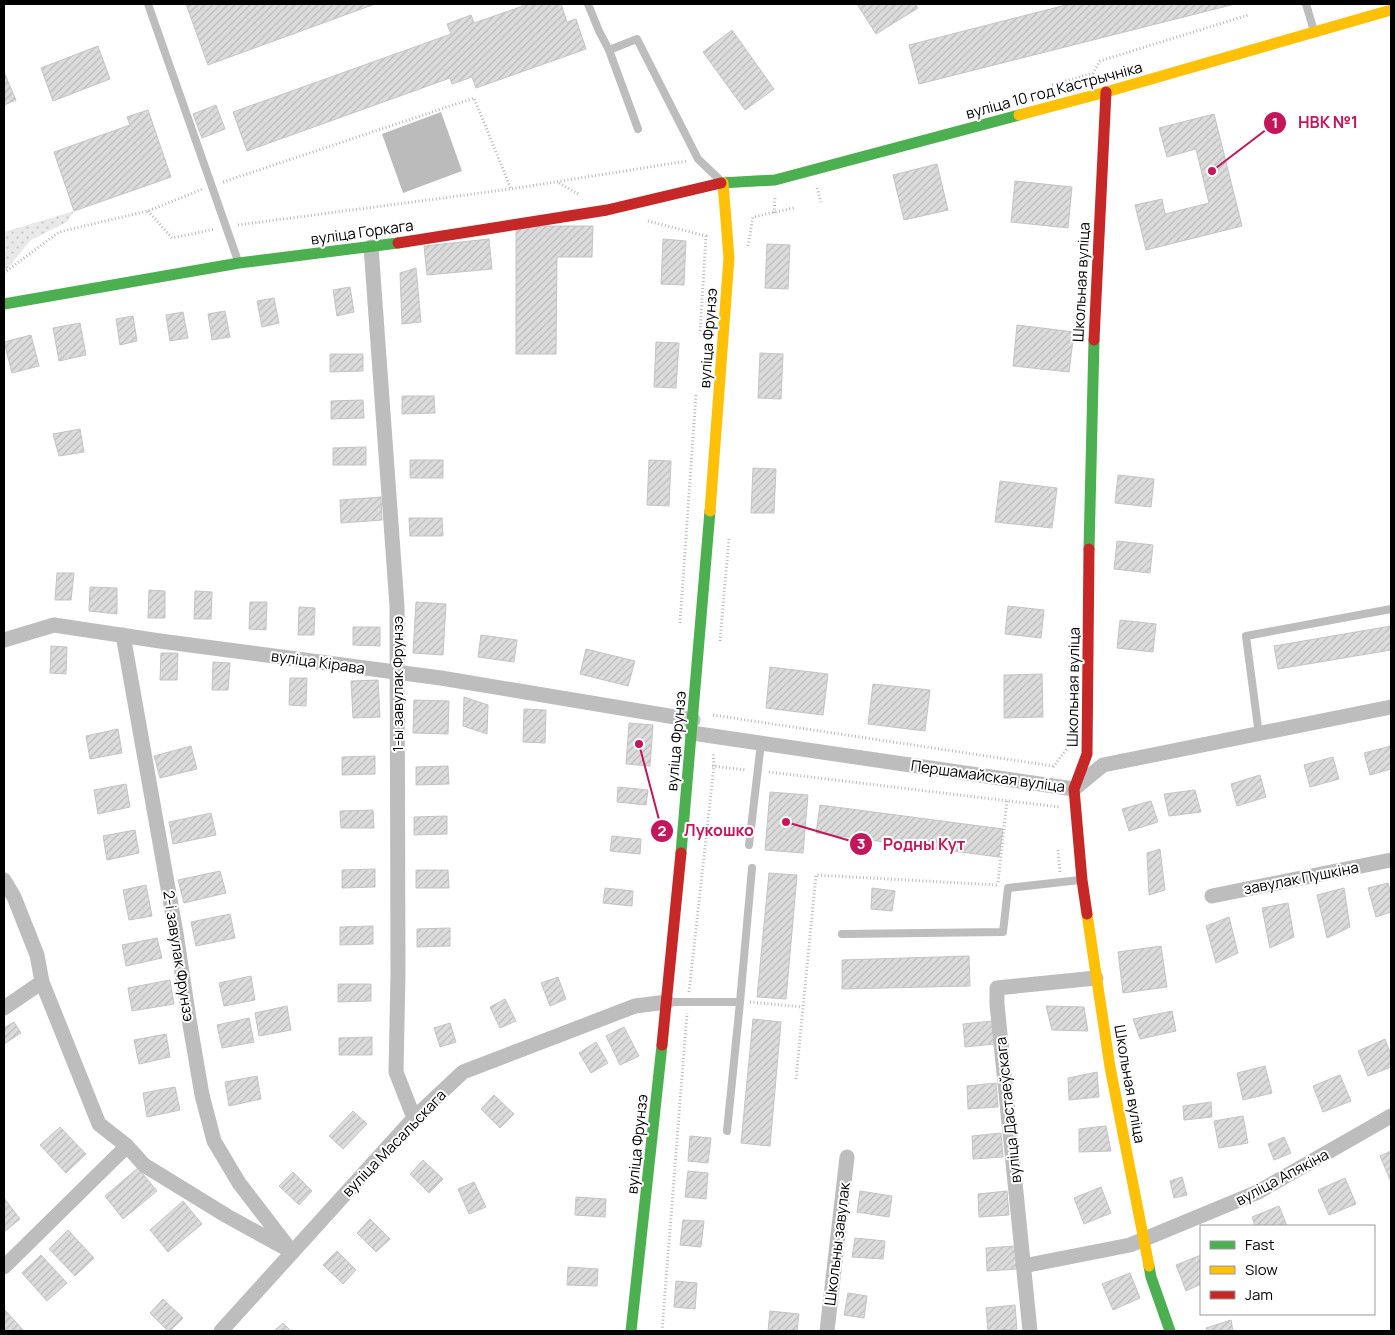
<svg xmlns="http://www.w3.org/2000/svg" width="1395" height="1335" font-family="Manrope,sans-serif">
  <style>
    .grass { fill: url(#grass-dots) }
    .water { fill: #bbb }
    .building { fill: url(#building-hatch); stroke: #c4c4c4 }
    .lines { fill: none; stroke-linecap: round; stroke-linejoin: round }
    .path { stroke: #b8b8b8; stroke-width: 3; stroke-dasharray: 1 2.5; stroke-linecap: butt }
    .lane { stroke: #bdbdbd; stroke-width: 8 }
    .street { stroke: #bdbdbd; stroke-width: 15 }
    .fast { stroke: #4caf50; stroke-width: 11 }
    .slow { stroke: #ffc107; stroke-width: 11 }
    .jam { stroke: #c62828; stroke-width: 11 }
    .labels { text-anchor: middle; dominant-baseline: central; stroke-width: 4; stroke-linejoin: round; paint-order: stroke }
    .street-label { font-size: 15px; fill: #000; stroke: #fff }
    .leader { fill: none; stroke: #c2185b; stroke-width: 2 }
    .callout-dot { fill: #c2185b; stroke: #fff; stroke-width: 2 }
    .mark-label { font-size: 15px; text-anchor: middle; font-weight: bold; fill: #fff }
    .callout-label { font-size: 16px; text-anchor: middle; font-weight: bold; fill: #c2185b; stroke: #fff; stroke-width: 4; stroke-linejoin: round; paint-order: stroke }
  </style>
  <defs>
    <pattern id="grass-dots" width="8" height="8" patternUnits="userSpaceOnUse" patternTransform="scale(1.25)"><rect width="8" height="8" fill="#e9e9e9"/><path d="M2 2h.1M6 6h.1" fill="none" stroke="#c6c6c6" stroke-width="1.8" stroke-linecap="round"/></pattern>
    <pattern id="building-hatch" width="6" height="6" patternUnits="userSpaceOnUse" patternTransform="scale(1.25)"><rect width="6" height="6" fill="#dcdcdc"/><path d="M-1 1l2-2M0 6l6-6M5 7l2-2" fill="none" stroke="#bbb"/></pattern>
  </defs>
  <rect width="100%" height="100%" fill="#fff"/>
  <path class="grass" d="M 74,211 L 67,222 L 31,240 L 6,270 L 4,270 L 4,232 Z"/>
  <path class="water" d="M 441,112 L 462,171 L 403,193 L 382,134 Z"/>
  <path class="building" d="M 186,4 L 375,4 L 208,65 Z
    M 522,4 L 561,4 L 567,22 L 576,19 L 586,49 L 476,88 L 472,77 L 452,84 L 450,78 L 247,151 L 233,112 L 451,34 L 447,24 L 471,15 L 474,23 L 523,6 Z
    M 857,4 L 915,4 L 918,8 L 876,34 Z
    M 1070,4 L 1235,4 L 919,84 L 909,45 Z
    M 732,30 L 774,89 L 745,110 L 703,52 Z
    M 98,46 L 110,79 L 53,101 L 41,68 Z
    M 4,72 L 16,100 L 4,105 Z
    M 216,105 L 225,129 L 202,138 L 193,114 Z
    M 148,110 L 171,177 L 74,211 L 54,152 L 130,125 L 127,117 Z
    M 1214,114 L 1242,226 L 1146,250 L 1135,205 L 1162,199 L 1165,214 L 1209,203 L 1196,149 L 1167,157 L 1159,128 Z
    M 937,164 L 948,210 L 904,220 L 893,175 Z
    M 1015,181 L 1072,187 L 1068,228 L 1011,222 Z
    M 516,226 L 593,226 L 592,257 L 557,257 L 556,354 L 516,354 Z
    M 489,239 L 492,269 L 427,275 L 424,246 Z
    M 663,239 L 686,241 L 684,285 L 661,284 Z
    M 767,244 L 790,245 L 788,289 L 765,288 Z
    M 416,268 L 421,322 L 402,324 L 400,273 Z
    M 350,287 L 354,312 L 337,316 L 333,290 Z
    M 274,298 L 279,323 L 262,327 L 257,301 Z
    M 225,311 L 230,337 L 212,340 L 208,314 Z
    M 183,312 L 188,338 L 170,341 L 166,315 Z
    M 133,316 L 137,341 L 120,345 L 116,319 Z
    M 80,323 L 86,355 L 59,361 L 53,328 Z
    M 1017,325 L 1074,332 L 1069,372 L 1013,366 Z
    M 31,335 L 39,366 L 12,373 L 4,342 Z
    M 656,342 L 679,343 L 676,388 L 654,387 Z
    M 760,353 L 783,354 L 781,399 L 758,398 Z
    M 330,354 L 363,354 L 363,371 L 330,372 Z
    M 402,396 L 434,396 L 435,413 L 402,414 Z
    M 363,400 L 364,418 L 331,419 L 331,401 Z
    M 80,429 L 84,452 L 59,456 L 53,434 Z
    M 366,447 L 366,465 L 333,465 L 333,448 Z
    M 410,460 L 443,460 L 443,478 L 410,478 Z
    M 649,460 L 671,461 L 669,506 L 647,505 Z
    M 753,468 L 776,469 L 774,513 L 751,513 Z
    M 1118,475 L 1154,479 L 1151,507 L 1115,503 Z
    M 1000,481 L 1057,488 L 1052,528 L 995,522 Z
    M 381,497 L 382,520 L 341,523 L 340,500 Z
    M 409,518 L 442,518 L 443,536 L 410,536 Z
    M 1117,541 L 1153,545 L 1150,573 L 1114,569 Z
    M 57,573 L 74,573 L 71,600 L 55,600 Z
    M 90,587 L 117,588 L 117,614 L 89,611 Z
    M 149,590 L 165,591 L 165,618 L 148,618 Z
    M 195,591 L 212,592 L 211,619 L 194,619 Z
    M 250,602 L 267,602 L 266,630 L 249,629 Z
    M 416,602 L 446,604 L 443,655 L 413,653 Z
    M 1008,606 L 1044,610 L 1041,638 L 1005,634 Z
    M 299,607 L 315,608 L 314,635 L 298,635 Z
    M 1120,620 L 1156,624 L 1153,652 L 1117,648 Z
    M 1391,626 L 1391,650 L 1278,669 L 1274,646 Z
    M 353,627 L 380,627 L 380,646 L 353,645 Z
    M 481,635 L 517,640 L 514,662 L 478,657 Z
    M 51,646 L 67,647 L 66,674 L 50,673 Z
    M 586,649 L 635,661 L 628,686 L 580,674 Z
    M 161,653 L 178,653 L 177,680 L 160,680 Z
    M 213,662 L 230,663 L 228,690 L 212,690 Z
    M 770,667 L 828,674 L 823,715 L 766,708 Z
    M 1042,674 L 1043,717 L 1004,718 L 1004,675 Z
    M 290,678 L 307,678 L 306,706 L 289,705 Z
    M 378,680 L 380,717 L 353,718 L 351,681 Z
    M 873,684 L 930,690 L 925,731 L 868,724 Z
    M 464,697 L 488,705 L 487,734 L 463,726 Z
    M 414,700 L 449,701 L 448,734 L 413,733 Z
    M 524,709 L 546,710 L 545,743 L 523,742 Z
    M 629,723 L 653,725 L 650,766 L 626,764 Z
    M 118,729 L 122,753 L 90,759 L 86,736 Z
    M 191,746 L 197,769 L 160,778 L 154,756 Z
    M 1391,746 L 1391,769 L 1370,775 L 1364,753 Z
    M 375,756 L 375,774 L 342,775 L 342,757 Z
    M 1333,757 L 1339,779 L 1310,787 L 1304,765 Z
    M 448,766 L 449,784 L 416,785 L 416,767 Z
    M 1260,775 L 1266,797 L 1237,806 L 1231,784 Z
    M 126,784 L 130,807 L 98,814 L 94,790 Z
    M 618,787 L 648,790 L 646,805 L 617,802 Z
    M 1195,790 L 1201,812 L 1169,816 L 1164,794 Z
    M 770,792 L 808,795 L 803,853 L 765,850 Z
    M 1151,801 L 1158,822 L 1129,831 L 1122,809 Z
    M 820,805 L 1003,829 L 999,857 L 816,833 Z
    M 373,810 L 374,828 L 341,828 L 340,811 Z
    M 211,813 L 216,835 L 173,844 L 169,822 Z
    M 447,816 L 447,834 L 414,835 L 414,817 Z
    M 135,830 L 139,853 L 107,860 L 103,836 Z
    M 612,836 L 641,839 L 640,854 L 610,851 Z
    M 1160,849 L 1165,890 L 1149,895 L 1147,853 Z
    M 375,869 L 375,887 L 342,888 L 342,870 Z
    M 416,870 L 448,870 L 449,888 L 416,888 Z
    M 220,871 L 226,893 L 184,903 L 178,880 Z
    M 769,873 L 797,875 L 786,999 L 757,997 Z
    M 1388,883 L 1391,894 L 1391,912 L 1376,917 L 1368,888 Z
    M 146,885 L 152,916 L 129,920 L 123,890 Z
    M 605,888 L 633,891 L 632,906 L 603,903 Z
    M 872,888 L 895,891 L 892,911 L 871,909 Z
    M 1344,888 L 1350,927 L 1327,938 L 1317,895 Z
    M 1288,903 L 1294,937 L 1270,948 L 1262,908 Z
    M 230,914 L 235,938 L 196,946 L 191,922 Z
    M 1229,917 L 1238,953 L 1216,963 L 1206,926 Z
    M 373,926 L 373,944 L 340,945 L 340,927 Z
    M 450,928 L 450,946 L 417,947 L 417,929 Z
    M 157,938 L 162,958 L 126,966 L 122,945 Z
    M 1161,946 L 1167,987 L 1123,993 L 1118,952 Z
    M 969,956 L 970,986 L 842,989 L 842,960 Z
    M 251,976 L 255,1000 L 224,1006 L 219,983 Z
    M 558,977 L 566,999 L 550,1006 L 541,983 Z
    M 170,980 L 174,1004 L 132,1011 L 128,988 Z
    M 338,984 L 371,984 L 371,1001 L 338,1002 Z
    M 505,999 L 516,1021 L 500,1028 L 490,1007 Z
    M 287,1006 L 291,1030 L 259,1036 L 255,1013 Z
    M 1046,1006 L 1084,1007 L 1088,1031 L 1052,1030 Z
    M 1172,1011 L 1176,1031 L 1140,1039 L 1133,1019 Z
    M 249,1018 L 254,1042 L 222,1048 L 217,1025 Z
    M 753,1019 L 781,1022 L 770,1146 L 741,1143 Z
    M 992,1021 L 995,1044 L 965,1047 L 963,1024 Z
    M 14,1022 L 21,1033 L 4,1044 L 4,1028 Z
    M 450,1023 L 456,1042 L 440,1047 L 434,1028 Z
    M 624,1027 L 639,1056 L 620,1065 L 606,1036 Z
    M 166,1034 L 170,1057 L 139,1064 L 134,1040 Z
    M 372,1037 L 372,1055 L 339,1055 L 339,1038 Z
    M 1385,1039 L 1391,1055 L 1391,1067 L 1368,1076 L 1358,1051 Z
    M 596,1042 L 608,1063 L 591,1073 L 579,1053 Z
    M 1265,1066 L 1272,1093 L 1243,1100 L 1237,1073 Z
    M 1097,1072 L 1099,1097 L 1069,1100 L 1068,1078 Z
    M 1340,1075 L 1351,1101 L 1323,1112 L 1313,1086 Z
    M 257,1076 L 261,1099 L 229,1106 L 225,1082 Z
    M 996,1083 L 998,1107 L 968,1109 L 967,1086 Z
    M 175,1087 L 180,1110 L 147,1117 L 143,1093 Z
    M 494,1095 L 514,1114 L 500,1128 L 481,1109 Z
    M 1211,1102 L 1212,1117 L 1184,1120 L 1183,1106 Z
    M 353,1111 L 367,1124 L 343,1149 L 329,1136 Z
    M 1243,1116 L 1248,1143 L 1219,1148 L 1214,1121 Z
    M 1106,1126 L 1111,1151 L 1079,1152 L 1079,1129 Z
    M 60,1127 L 86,1154 L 66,1173 L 40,1145 Z
    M 1001,1133 L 1003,1157 L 973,1159 L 972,1136 Z
    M 690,1136 L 711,1138 L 708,1163 L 688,1161 Z
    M 1284,1137 L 1291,1153 L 1274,1160 L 1268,1144 Z
    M 1391,1151 L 1391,1182 L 1380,1156 Z
    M 423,1160 L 443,1179 L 429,1193 L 410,1174 Z
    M 138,1168 L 157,1191 L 123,1219 L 105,1196 Z
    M 688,1171 L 708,1173 L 706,1199 L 685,1197 Z
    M 293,1172 L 312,1191 L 299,1205 L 279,1186 Z
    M 1182,1177 L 1187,1195 L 1174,1198 L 1170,1181 Z
    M 1345,1178 L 1356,1204 L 1329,1215 L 1318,1190 Z
    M 474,1182 L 486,1207 L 469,1214 L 458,1189 Z
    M 1101,1187 L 1111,1213 L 1084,1224 L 1074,1198 Z
    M 860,1191 L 892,1196 L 889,1217 L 857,1212 Z
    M 1007,1191 L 1009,1215 L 979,1217 L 978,1194 Z
    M 576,1197 L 606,1199 L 605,1217 L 575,1215 Z
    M 4,1198 L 20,1219 L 4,1232 Z
    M 183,1201 L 202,1224 L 168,1252 L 150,1230 Z
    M 1279,1206 L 1287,1226 L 1255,1226 L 1252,1217 Z
    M 370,1219 L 390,1239 L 376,1252 L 357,1233 Z
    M 683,1220 L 704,1221 L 701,1247 L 680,1245 Z
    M 68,1230 L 94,1258 L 75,1276 L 49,1249 Z
    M 855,1238 L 885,1241 L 883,1259 L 852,1257 Z
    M 1015,1246 L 1017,1269 L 987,1271 L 986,1248 Z
    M 337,1251 L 356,1270 L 343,1284 L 323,1265 Z
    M 41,1255 L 67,1283 L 47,1301 L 22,1273 Z
    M 1201,1255 L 1201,1284 L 1186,1291 L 1176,1265 Z
    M 568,1267 L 598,1269 L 597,1286 L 567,1285 Z
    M 1130,1273 L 1140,1298 L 1113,1310 L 1102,1284 Z
    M 676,1281 L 697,1283 L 695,1309 L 674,1307 Z
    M 848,1293 L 867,1296 L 864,1318 L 844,1315 Z
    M 163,1299 L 183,1318 L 170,1331 L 168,1331 L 150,1313 Z
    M 1015,1305 L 1017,1329 L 988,1331 L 986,1308 Z
    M 4,1309 L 24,1331 L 4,1331 Z
    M 770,1311 L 799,1314 L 797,1331 L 768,1331 Z
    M 1231,1320 L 1233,1331 L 1207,1331 L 1206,1328 Z
    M 283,1323 L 291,1331 L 274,1331 Z"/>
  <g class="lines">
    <path class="path" d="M 1052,85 L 1093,73 L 1100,61 L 1248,15
      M 223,182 L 474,98 L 511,189
      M 559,183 L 580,195
      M 817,188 L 821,202
      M 148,211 L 172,238 L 215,229
      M 774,213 L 775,198
      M 648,221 L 706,236 L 700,333
      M 238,225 L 511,189 L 687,161
      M 748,246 L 753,217 L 794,208
      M 4,273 L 59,232 L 148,211 L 203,189
      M 680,623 L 696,394
      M 720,641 L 729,538
      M 713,715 L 1053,766
      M 712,766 L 746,770
      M 1053,767 L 1069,746
      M 769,772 L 1059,807
      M 1058,850 L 1060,872
      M 998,882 L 1007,801
      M 689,992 L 714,766 L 713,752
      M 750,1002 L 802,1007
      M 796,1079 L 816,875 L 997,885
      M 662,1331 L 687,1013"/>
    <path class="lane" d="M 148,4 L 238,261
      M 588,4 L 599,31 L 609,50
      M 1306,4 L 1314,31
      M 638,129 L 609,50 L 637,39 L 698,159 L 720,180
      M 1259,735 L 1246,636 L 1391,609
      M 749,845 L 761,743
      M 842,934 L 1003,932 L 1008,888 L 1080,880
      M 669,1002 L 740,1002
      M 727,1131 L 740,1002 L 752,868"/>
    <path class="street" d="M 371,247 L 397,606 L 398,974 L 396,1072 L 414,1118
      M 123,635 L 176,933 L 189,1019 L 202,1095 L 214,1141 L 239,1183 L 292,1252
      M 4,640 L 54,625 L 160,641 L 441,678 L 693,720
      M 692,733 L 1074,789 L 1103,765 L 1391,707
      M 4,880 L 14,897 L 37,955 L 42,982 L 99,1124 L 127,1146 L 144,1165 L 227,1216 L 287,1249
      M 1212,896 L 1391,860
      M 4,1008 L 42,982
      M 1023,1266 L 1130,1245 L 1258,1192 L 1391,1116
      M 4,1267 L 127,1146
      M 221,1331 L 414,1118 L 463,1072 L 635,1006 L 667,1002
      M 827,1331 L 847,1157
      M 1030,1331 L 997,1004 L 997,988 L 1096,978"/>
    <path class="fast" d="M 721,183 L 775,180 L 1019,115
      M 4,304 L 239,263 L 398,243
      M 1089,549 L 1094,340
      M 681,853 L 710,511
      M 1149,1266 L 1151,1277 L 1170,1331
      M 631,1331 L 662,1045"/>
    <path class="slow" d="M 1019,115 L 1106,92 L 1391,10
      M 710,511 L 729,258 L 723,183
      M 1087,914 L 1110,1067 L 1149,1266"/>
    <path class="jam" d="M 398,243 L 607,210 L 721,183
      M 1094,340 L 1106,92
      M 1087,914 L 1082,880 L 1074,789 L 1087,754 L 1089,549
      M 662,1045 L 681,853"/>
  </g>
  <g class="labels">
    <g class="street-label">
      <text transform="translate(1054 90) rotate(-15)">вуліца 10 год Кастрычніка</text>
      <text transform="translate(362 232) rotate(-8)">вуліца Горкага</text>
      <text transform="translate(1081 282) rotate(-87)">Школьная вуліца</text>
      <text transform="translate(708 338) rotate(-86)">вуліца Фрунзэ</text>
      <text transform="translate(318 662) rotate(8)">вуліца Кірава</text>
      <text transform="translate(397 684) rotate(-90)">1-ы завулак Фрунзэ</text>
      <text transform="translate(1073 687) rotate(-89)">Школьная вуліца</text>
      <text transform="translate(676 741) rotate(-85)">вуліца Фрунзэ</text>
      <text transform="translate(988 776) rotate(8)">Першамайская вуліца</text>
      <text transform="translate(1301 878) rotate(-11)">завулак Пушкіна</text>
      <text transform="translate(179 956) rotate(81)">2-і завулак Фрунзэ</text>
      <text transform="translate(1130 1084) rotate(80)">Школьная вуліца</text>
      <text transform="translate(1008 1110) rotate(-96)">вуліца Дастаеўскага</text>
      <text transform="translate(394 1143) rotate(-46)">вуліца Масальскага</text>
      <text transform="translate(637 1144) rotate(-84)">вуліца Фрунзэ</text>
      <text transform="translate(1282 1177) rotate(-28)">вуліца Апякіна</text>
      <text transform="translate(837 1244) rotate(-83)">Школьны завулак</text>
    </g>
  </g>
  <path class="leader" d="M1212 171L1275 123M639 744L662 831M786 822L861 844"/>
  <g class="callout-dot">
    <circle cx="1212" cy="171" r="5"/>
    <circle cx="639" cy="744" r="5"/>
    <circle cx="786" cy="822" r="5"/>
    <circle cx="1275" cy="123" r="12"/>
    <circle cx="662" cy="831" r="12"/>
    <circle cx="861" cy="844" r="12"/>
  </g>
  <g class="mark-label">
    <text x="1275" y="128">1</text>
    <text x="662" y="836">2</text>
    <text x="861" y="849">3</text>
  </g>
  <g class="callout-label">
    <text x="1328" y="128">НВК №1</text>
    <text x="719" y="836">Лукошко</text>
    <text x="924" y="850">Родны Кут</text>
  </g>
  <rect width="1395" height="1335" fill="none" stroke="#000000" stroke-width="10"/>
  <rect x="1200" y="1225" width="175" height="90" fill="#ffffff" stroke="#999999"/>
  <rect x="1210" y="1241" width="25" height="8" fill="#4caf50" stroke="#999999"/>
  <text x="1245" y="1250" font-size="15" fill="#000000">Fast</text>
  <rect x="1210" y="1266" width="25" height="8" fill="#ffc107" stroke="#999999"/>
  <text x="1245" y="1275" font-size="15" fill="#000000">Slow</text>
  <rect x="1210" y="1291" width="25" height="8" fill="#c62828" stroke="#999999"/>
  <text x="1245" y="1300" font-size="15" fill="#000000">Jam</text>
</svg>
